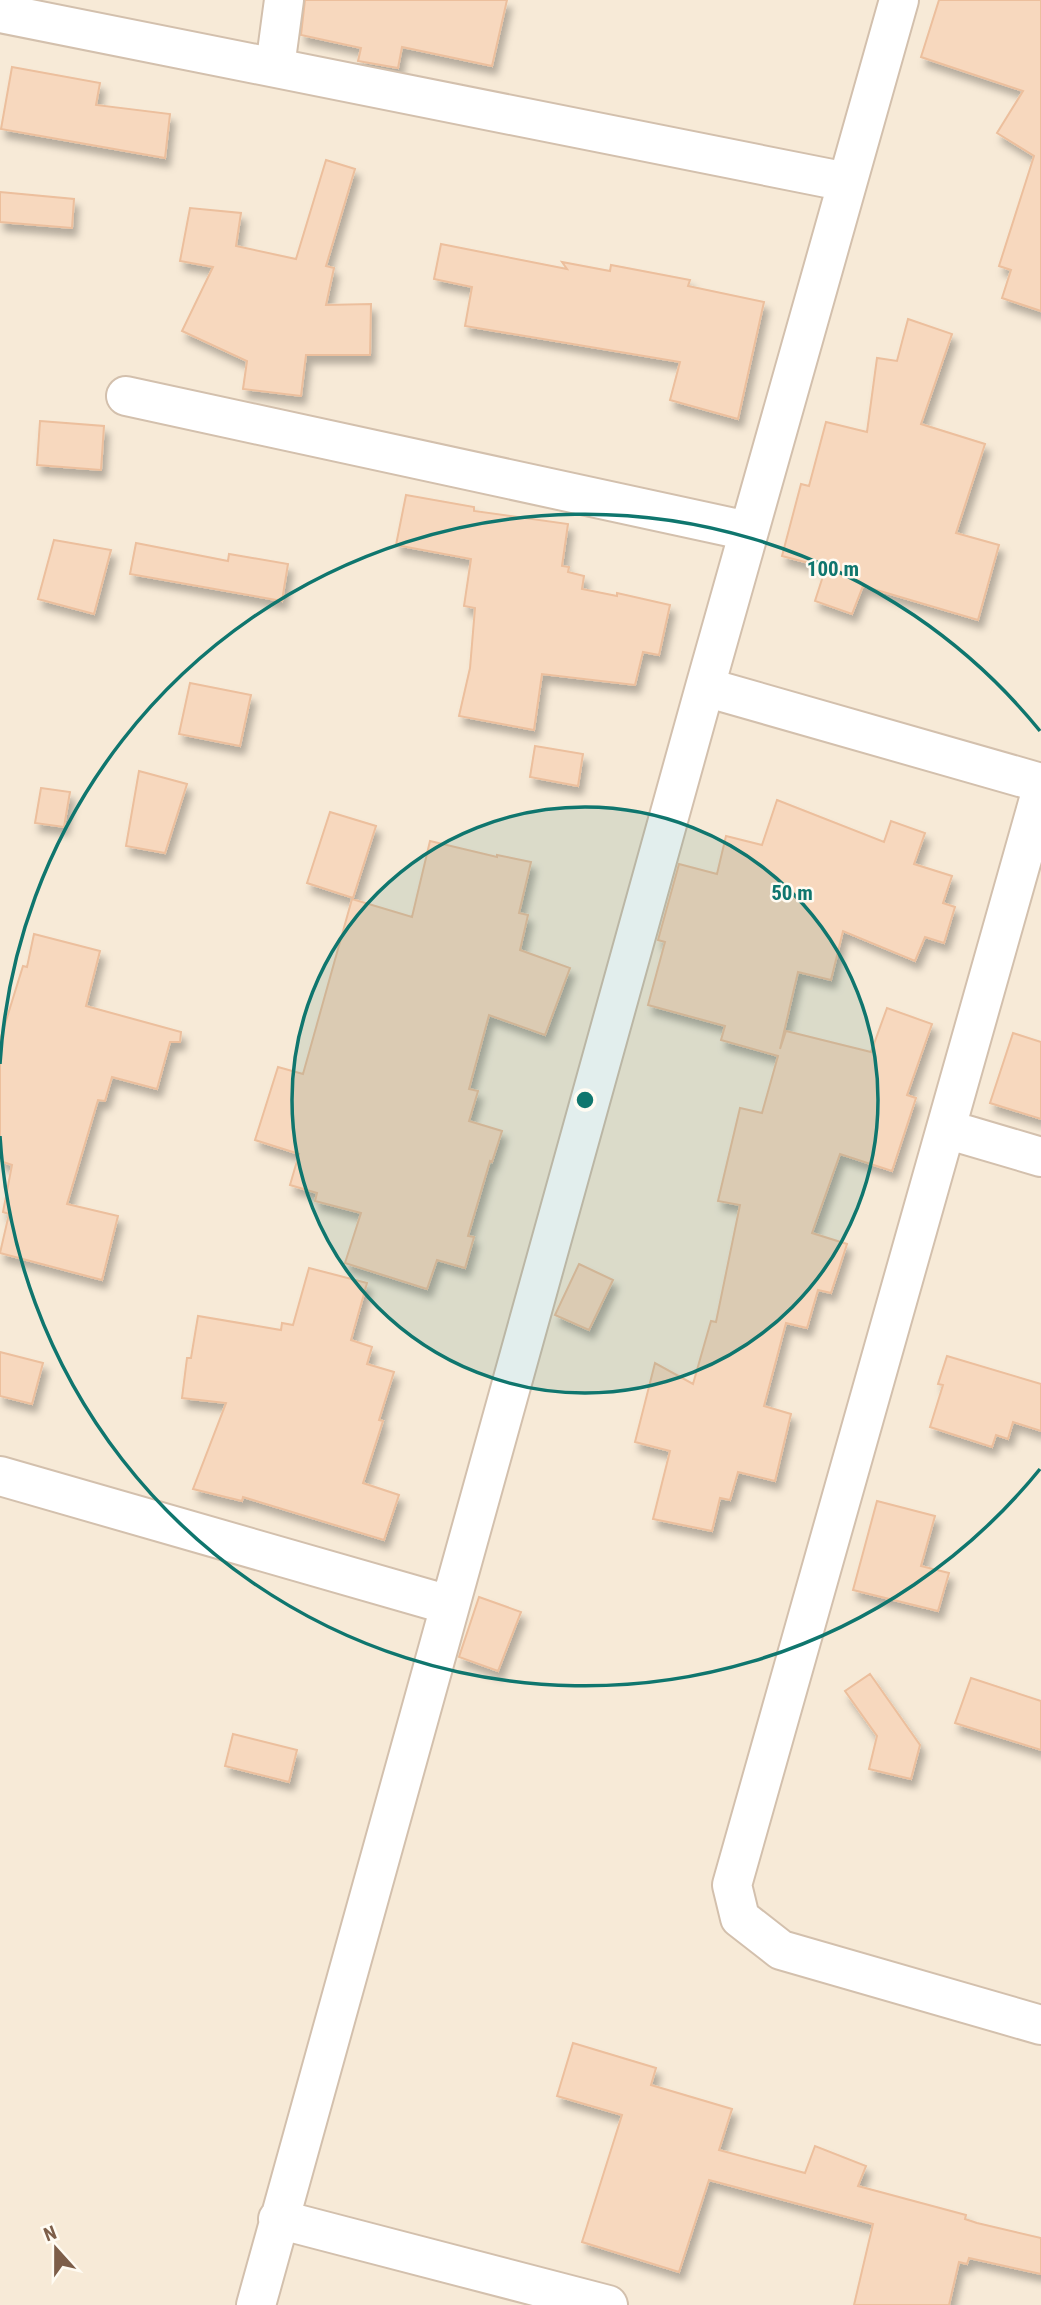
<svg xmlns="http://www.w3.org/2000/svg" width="1041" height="2305" font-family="'Roboto Condensed',sans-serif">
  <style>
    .residential { fill: #f7ead7 }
    .building { fill: #f7d8be; stroke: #ecbf9d; stroke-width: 2; filter: url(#shadow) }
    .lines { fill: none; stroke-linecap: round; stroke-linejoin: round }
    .minor-casing { stroke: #d3c0ad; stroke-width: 42 }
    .minor { stroke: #fff; stroke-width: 38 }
    .ring { fill: none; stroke: #0f766e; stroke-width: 3.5 }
    .centre { fill: #0f766e; stroke: #fffbf2; stroke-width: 3.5 }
    .ring-label { font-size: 21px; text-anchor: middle; font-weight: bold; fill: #0f766e; stroke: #fffbf2; stroke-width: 5; stroke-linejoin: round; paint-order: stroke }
  </style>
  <defs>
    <filter id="shadow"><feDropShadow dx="4.5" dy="8" stdDeviation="3.5" flood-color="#0004"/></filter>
  </defs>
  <rect width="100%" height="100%" fill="#fef7ea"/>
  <path class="residential" d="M 0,0 L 1041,0 L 1041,2305 L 0,2305 Z"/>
  <path class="building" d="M 305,0 L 507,0 L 492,66 L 402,47 L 398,68 L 358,61 L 361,48 L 301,35 Z
    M 939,0 L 1041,0 L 1041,311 L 1002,298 L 1011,270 L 999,266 L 1034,156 L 997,133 L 1023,91 L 921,57 Z
    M 12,67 L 100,83 L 96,105 L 170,114 L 165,158 L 1,129 Z
    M 326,160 L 355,169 L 326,266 L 334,268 L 326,305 L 371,304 L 370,355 L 306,355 L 301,396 L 243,389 L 247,361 L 182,331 L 213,267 L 180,261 L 190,208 L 241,213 L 236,246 L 296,259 Z
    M 0,192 L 74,199 L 72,228 L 0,222 Z
    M 441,244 L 567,269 L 562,262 L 610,271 L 611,265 L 690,280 L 688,286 L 764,302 L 738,419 L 670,400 L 680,362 L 465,326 L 472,287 L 434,279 Z
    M 908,319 L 952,334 L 921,424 L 985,444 L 956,533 L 999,545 L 978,620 L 863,586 L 852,614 L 815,601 L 823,576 L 821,575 L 824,567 L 782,556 L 801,484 L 809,486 L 826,422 L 867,432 L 877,358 L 897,361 Z
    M 40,421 L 104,426 L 101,470 L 37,465 Z
    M 406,495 L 474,507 L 474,511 L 568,524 L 562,566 L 569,567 L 568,572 L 584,576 L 582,589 L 617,596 L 617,593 L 670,605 L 659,655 L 643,652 L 635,685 L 542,674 L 534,730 L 459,716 L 470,668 L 475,608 L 464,606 L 471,559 L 396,545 Z
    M 54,540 L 111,550 L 94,614 L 38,599 Z
    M 136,543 L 228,561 L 229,554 L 288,564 L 282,601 L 130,574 Z
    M 190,683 L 251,695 L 240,746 L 179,734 Z
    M 535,746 L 583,754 L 578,786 L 530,777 Z
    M 139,771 L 187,784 L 165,853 L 126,846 Z
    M 41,788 L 70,792 L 64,827 L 35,823 Z
    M 777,800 L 884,842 L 891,821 L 925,833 L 914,864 L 952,876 L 943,903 L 955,907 L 944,943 L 925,937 L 915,961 L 843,931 L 831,980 L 798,972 L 780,1049 L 786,1031 L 871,1052 L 887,1008 L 932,1024 L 907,1095 L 916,1098 L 892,1171 L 840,1154 L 812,1233 L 847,1244 L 831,1293 L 818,1290 L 807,1328 L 786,1323 L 764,1406 L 791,1414 L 775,1481 L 738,1472 L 730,1500 L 720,1498 L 712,1531 L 653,1519 L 670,1451 L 635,1442 L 655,1363 L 693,1384 L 711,1321 L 716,1322 L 740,1205 L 718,1201 L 740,1108 L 762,1113 L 778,1056 L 721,1040 L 725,1026 L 648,1005 L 665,942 L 658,940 L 679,864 L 717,874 L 726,836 L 762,845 Z
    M 330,812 L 376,826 L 353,898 L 307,883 Z
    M 430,841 L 497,857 L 497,855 L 531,862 L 519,913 L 528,915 L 520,950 L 570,968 L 545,1035 L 489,1015 L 469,1089 L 478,1091 L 469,1121 L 502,1131 L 492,1162 L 490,1161 L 468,1236 L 474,1237 L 465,1268 L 437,1260 L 427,1289 L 345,1263 L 361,1213 L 315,1201 L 317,1193 L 290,1185 L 299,1154 L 255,1140 L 278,1067 L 303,1074 L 352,899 L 412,917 Z
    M 34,934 L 100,951 L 86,1006 L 181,1032 L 180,1042 L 170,1042 L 157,1089 L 112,1077 L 105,1101 L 98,1100 L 67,1204 L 118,1216 L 102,1280 L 0,1253 L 9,1214 L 3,1212 L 12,1165 L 0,1161 L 0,1040 L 23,966 L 27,967 Z
    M 1013,1033 L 1041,1042 L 1041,1119 L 990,1103 Z
    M 579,1264 L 613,1280 L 589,1330 L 555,1315 Z
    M 309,1268 L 367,1283 L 351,1340 L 372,1347 L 367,1364 L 394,1372 L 379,1420 L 383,1421 L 363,1483 L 399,1495 L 384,1540 L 243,1497 L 242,1501 L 193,1489 L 226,1403 L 182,1398 L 187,1358 L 191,1358 L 198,1316 L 281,1330 L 282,1323 L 293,1325 Z
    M 0,1352 L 43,1363 L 32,1404 L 0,1396 Z
    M 947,1356 L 1041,1384 L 1041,1431 L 1013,1422 L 1008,1439 L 996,1435 L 992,1447 L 930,1427 L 943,1385 L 938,1384 Z
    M 877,1501 L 935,1516 L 921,1566 L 949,1573 L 938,1611 L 853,1590 Z
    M 479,1597 L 521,1612 L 498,1671 L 459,1657 Z
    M 870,1674 L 920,1745 L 911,1779 L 869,1769 L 877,1736 L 845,1691 Z
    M 971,1678 L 1041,1701 L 1041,1750 L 955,1723 Z
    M 233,1734 L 297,1750 L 289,1782 L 225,1766 Z
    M 573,2043 L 656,2068 L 651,2085 L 732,2109 L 719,2150 L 805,2173 L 815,2146 L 866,2166 L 858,2186 L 966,2215 L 965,2219 L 977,2223 L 1041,2238 L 1041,2274 L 969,2258 L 967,2264 L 959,2262 L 949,2305 L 854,2305 L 873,2224 L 709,2180 L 679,2272 L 582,2242 L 622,2115 L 557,2096 Z"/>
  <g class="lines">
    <defs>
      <path id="minor" d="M 0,13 L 847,182
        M 275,67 L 284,0
        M 126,396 L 748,531
        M 705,687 L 1041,783
        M 1041,792 L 732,1885 L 740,1918 L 781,1950 L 1041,2025
        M 946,1129 L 1041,1157
        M 0,1476 L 449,1605
        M 278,2219 L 608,2305
        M 256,2305 L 705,687 L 899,0"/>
    </defs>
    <use href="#minor" class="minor-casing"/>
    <use href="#minor" class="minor"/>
  </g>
  <circle cx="585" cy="1100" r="293" fill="#0f766e" fill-opacity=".12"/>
  <g class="ring">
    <circle cx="585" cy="1100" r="293"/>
    <path d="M1040 1469A586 586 0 0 1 0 1136M0 1064A586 586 0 0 1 1040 731"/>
  </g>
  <circle cx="585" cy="1100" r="10" class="centre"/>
  <g class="ring-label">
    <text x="833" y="576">100 m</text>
    <text x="792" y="900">50 m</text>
  </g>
  <g transform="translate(56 2249) rotate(339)" stroke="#fffbf2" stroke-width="5" paint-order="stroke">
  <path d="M0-5L12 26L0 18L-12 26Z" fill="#7d5e49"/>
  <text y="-10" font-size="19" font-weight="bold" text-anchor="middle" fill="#7d5e49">N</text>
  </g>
</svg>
